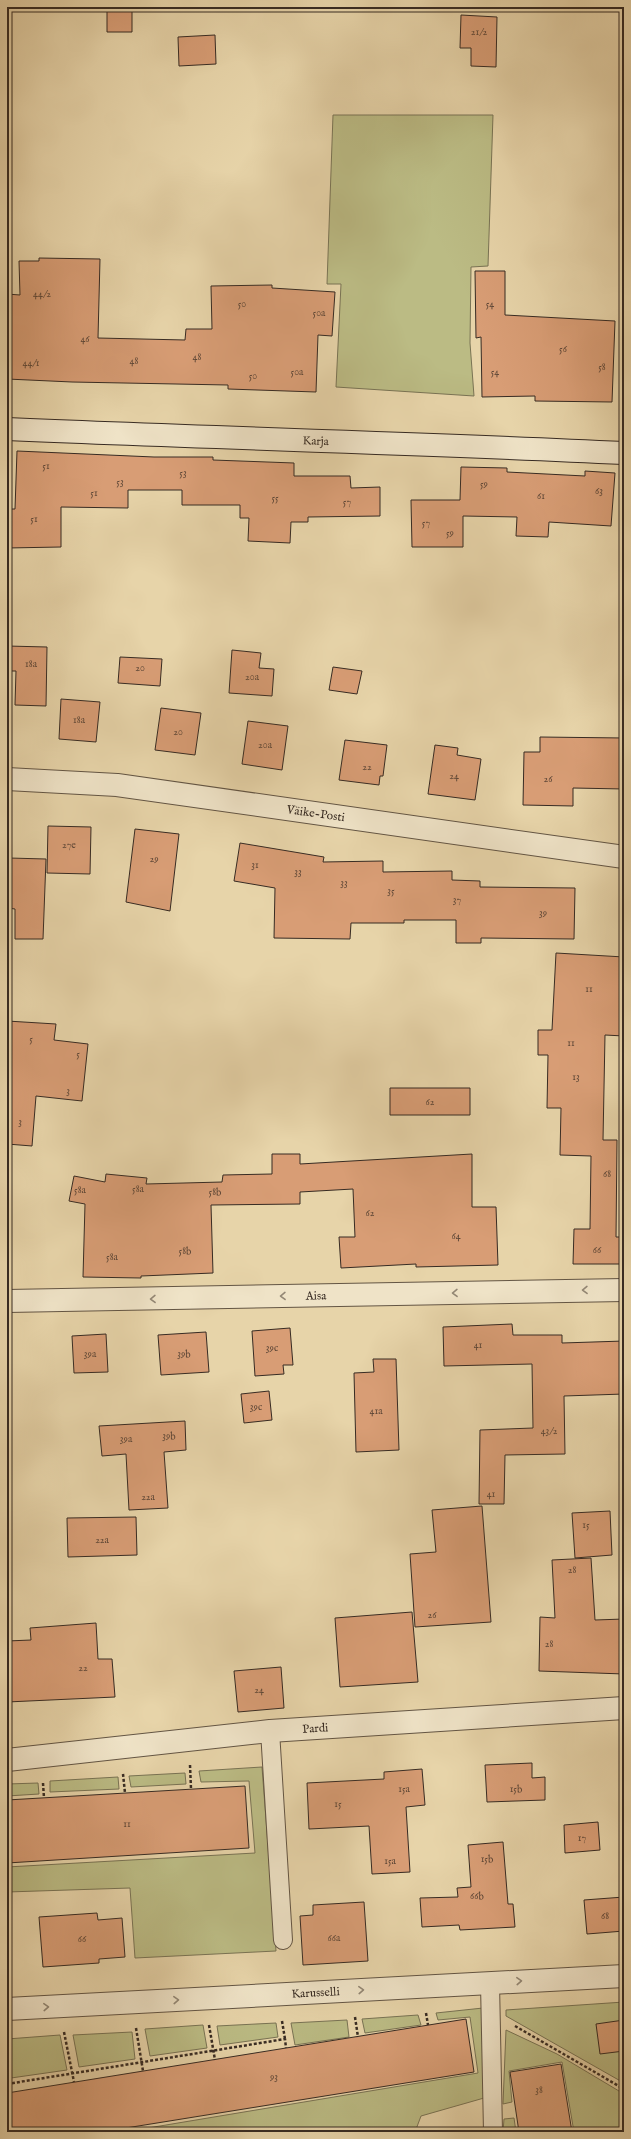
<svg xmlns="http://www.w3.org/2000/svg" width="631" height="2139" font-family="'IM FELL English',serif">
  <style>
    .green { fill: #bbbb84; stroke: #797354 }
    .building { fill: #d89d75; stroke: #372b23 }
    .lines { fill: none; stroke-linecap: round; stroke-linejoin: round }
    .lane-casing { stroke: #635544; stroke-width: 20 }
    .street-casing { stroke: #635544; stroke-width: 24 }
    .secondary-casing { stroke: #372b23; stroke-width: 24 }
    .path { stroke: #372b23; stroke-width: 2.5; stroke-dasharray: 3 2; stroke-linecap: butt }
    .lane { stroke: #efe3c7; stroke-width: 18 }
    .street { stroke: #efe3c7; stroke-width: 22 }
    .secondary { stroke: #efe3c7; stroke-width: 22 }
    .oneway { stroke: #938775 }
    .labels { text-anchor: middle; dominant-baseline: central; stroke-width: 3; stroke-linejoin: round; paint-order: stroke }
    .number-label { font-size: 10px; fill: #5f4838 }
    .street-label { font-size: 12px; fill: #372b23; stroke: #efe3c7 }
  </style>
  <rect width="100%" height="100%" fill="#e7d4a9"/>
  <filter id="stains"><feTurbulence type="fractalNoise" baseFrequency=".005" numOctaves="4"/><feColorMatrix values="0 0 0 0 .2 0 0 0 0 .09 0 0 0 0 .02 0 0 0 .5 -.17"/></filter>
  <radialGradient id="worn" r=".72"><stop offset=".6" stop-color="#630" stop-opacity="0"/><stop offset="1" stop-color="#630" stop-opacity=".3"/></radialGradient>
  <path class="green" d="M 333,115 L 493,115 L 488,266 L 471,267 L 470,343 L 474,396 L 336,387 L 341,284 L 327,284 Z
    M 262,1767 L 276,1951 L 135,1958 L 130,1888 L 7,1892 L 7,1867 L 255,1853 L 249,1781 L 201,1782 L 199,1771 Z
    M 185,1773 L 186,1784 L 131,1787 L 129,1776 Z
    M 118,1777 L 119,1789 L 50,1792 L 50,1781 Z
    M 38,1783 L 39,1794 L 7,1796 L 7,1784 Z
    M 624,2002 L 624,2083 L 506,2016 L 506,2010 Z
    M 483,2008 L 484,2098 L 421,2116 L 415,2132 L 124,2132 L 478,2073 L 470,2017 L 438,2020 L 436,2013 Z
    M 418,2015 L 421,2025 L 365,2033 L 362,2019 Z
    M 347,2020 L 349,2037 L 295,2045 L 291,2023 Z
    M 276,2023 L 278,2037 L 220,2045 L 217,2026 Z
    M 203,2025 L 207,2048 L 150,2056 L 145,2029 Z
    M 506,2030 L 557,2054 L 624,2094 L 624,2132 L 574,2132 L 562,2062 L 509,2071 L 512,2102 L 503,2104 Z
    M 132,2032 L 135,2059 L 79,2067 L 73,2035 Z
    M 60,2035 L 67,2070 L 11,2078 L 7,2053 L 7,2039 Z
    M 514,2118 L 516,2132 L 503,2132 L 504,2119 Z"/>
  <path class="building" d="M 107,7 L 132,7 L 132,32 L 107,32 Z
    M 461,15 L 497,17 L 496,67 L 471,66 L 471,48 L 460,48 Z
    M 215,35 L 216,64 L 179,66 L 178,37 Z
    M 39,258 L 100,259 L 98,338 L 185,340 L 186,329 L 212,329 L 211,286 L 272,285 L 272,288 L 335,292 L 332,336 L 318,335 L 316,392 L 228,389 L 228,385 L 72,382 L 7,379 L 7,294 L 20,295 L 19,261 L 39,261 Z
    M 475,271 L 505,271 L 505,315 L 615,321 L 612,402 L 535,401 L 535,396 L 482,397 L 481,337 L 476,338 Z
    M 17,451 L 154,457 L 213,457 L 213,460 L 294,463 L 294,476 L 350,476 L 351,488 L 380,487 L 380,516 L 308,517 L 308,522 L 291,522 L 290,543 L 248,541 L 249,518 L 240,518 L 240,505 L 182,505 L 182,490 L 128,490 L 128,508 L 61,507 L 61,547 L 7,548 L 7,509 L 15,509 Z
    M 461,467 L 507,468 L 507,472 L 585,476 L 585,471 L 615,473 L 611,526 L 549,522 L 548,537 L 516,536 L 517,517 L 463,516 L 463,547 L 412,547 L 411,500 L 460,500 Z
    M 7,646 L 47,647 L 46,706 L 15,705 L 16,671 L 7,671 Z
    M 232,650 L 261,653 L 259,668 L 274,669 L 272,696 L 229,693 Z
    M 120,657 L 162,659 L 160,686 L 118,683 Z
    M 333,667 L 362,671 L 357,694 L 329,690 Z
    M 61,699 L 100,702 L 96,742 L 59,739 Z
    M 161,708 L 201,713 L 195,755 L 155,750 Z
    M 248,721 L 288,726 L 282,770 L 242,764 Z
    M 540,737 L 624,738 L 624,789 L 573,788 L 573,806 L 523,805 L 524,752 L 540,752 Z
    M 345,740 L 387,745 L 383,776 L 380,776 L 379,785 L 339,780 Z
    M 435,745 L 458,748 L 457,755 L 481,759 L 475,800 L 428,794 Z
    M 48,826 L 91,827 L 90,874 L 47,873 Z
    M 135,829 L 179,834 L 170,911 L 126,902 Z
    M 240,843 L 324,857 L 323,862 L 383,861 L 383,872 L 452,871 L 452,880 L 480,881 L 480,887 L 575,888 L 574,939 L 481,938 L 481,943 L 456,943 L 456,920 L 404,920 L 404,923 L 351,923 L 350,939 L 274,938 L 275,888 L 234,881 Z
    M 9,858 L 46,859 L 43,939 L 15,939 L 15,909 L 8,908 Z
    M 556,953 L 624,957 L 624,1036 L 605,1035 L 603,1140 L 617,1140 L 616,1237 L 620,1237 L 620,1264 L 573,1264 L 574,1229 L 590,1229 L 591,1156 L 560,1155 L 561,1108 L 547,1108 L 548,1055 L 538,1055 L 538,1030 L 552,1030 Z
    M 7,1021 L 56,1024 L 54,1040 L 88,1044 L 82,1101 L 36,1096 L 32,1146 L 7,1144 Z
    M 390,1088 L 470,1088 L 470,1115 L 390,1115 Z
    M 272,1154 L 300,1154 L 300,1164 L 472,1154 L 472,1207 L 496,1207 L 498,1265 L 416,1267 L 416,1264 L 341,1268 L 339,1237 L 355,1237 L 353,1189 L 300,1192 L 300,1204 L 211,1205 L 213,1273 L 141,1276 L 141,1278 L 83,1277 L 85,1204 L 69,1201 L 74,1176 L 105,1182 L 106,1174 L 147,1178 L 146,1184 L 222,1182 L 223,1175 L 272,1174 Z
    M 512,1324 L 513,1335 L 562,1335 L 562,1343 L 624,1341 L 624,1394 L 564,1396 L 565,1454 L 505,1455 L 504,1504 L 479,1504 L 480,1430 L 533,1428 L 532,1364 L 444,1366 L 443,1327 Z
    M 290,1328 L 293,1365 L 283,1365 L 284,1374 L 255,1376 L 252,1331 Z
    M 206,1332 L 209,1372 L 161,1375 L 158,1335 Z
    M 106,1334 L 108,1372 L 74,1373 L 72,1336 Z
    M 373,1359 L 396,1359 L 399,1450 L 356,1452 L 354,1373 L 374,1372 Z
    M 269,1391 L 272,1420 L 244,1423 L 241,1394 Z
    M 185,1421 L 186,1450 L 164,1452 L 168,1508 L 129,1510 L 126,1454 L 102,1456 L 99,1426 Z
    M 482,1506 L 491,1622 L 415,1627 L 410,1554 L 436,1552 L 432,1510 Z
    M 610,1511 L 612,1555 L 575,1558 L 572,1513 Z
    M 136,1517 L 137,1555 L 68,1557 L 67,1518 Z
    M 591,1558 L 595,1620 L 624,1619 L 624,1674 L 539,1671 L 540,1617 L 555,1618 L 552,1560 Z
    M 412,1612 L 418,1682 L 340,1687 L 335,1618 Z
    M 96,1623 L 98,1659 L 112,1659 L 115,1697 L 7,1702 L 7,1641 L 31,1640 L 30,1628 Z
    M 281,1667 L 284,1708 L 238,1712 L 234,1671 Z
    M 532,1763 L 532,1778 L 545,1777 L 545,1800 L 487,1802 L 485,1765 Z
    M 422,1769 L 425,1805 L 406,1807 L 410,1872 L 372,1874 L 369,1826 L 309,1829 L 307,1783 L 384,1779 L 384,1772 Z
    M 245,1786 L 249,1848 L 7,1863 L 7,1800 Z
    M 598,1822 L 600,1850 L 565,1853 L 564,1825 Z
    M 503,1842 L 508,1904 L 513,1904 L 515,1927 L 460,1930 L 459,1925 L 422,1927 L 420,1898 L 458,1897 L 457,1888 L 471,1887 L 468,1845 Z
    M 624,1897 L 624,1931 L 587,1934 L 584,1900 Z
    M 364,1902 L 368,1961 L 303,1965 L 300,1916 L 313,1915 L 313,1905 Z
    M 97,1913 L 98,1920 L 122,1918 L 125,1957 L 99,1959 L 99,1963 L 43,1967 L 39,1917 Z
    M 466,2019 L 474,2072 L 101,2132 L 7,2132 L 7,2093 Z
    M 624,2020 L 624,2051 L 600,2054 L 596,2024 Z
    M 561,2064 L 572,2132 L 519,2132 L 510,2072 Z"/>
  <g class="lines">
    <defs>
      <path id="lane" d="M 270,1731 L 283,1940
        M 490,1983 L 493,2132"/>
      <g id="street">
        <path id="s1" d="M 7,779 L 117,785 L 624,857"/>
        <path id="s2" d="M 7,1301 L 624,1290"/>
        <path id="s3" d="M 7,1760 L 270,1731 L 624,1708"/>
        <path id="s4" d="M 7,2009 L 624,1976"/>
      </g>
      <g id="secondary">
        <path id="s5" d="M 7,429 C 213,438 418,443 624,453"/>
      </g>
    </defs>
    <use href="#lane" class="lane-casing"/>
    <use href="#street" class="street-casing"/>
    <use href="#secondary" class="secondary-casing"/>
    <path class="path" d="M 190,1765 L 191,1789
      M 123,1774 L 125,1793
      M 43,1783 L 44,1798
      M 426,2013 L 428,2025
      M 355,2017 L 358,2037
      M 282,2021 L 285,2039
      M 209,2025 L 215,2060
      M 515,2026 L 624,2089
      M 136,2028 L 143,2071
      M 64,2032 L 74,2082
      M 7,2084 L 285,2039 L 286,2048"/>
    <use href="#lane" class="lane"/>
    <use href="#street" class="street"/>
    <use href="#secondary" class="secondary"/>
  </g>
  <defs><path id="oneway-chevron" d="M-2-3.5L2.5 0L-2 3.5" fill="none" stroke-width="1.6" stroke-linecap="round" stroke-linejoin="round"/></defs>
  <g class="oneway">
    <use href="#oneway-chevron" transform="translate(585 1290) rotate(179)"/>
    <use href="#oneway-chevron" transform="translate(455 1293) rotate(179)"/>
    <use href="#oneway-chevron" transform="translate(283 1296) rotate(179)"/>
    <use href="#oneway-chevron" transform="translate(153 1299) rotate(179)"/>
    <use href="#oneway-chevron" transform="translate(519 1981) rotate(-3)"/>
    <use href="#oneway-chevron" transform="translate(361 1990) rotate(-3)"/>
    <use href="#oneway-chevron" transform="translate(176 2000) rotate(-3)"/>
    <use href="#oneway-chevron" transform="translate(46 2007) rotate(-3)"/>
  </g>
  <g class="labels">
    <g class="number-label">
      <text x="479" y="32">21/2</text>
      <text x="42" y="294">44/2</text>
      <text x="242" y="304">50</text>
      <text x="490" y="304">54</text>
      <text x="319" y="313">50a</text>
      <text x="85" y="339">46</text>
      <text x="563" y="349">56</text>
      <text x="197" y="357">48</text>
      <text x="134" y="361">48</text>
      <text x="31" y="363">44/1</text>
      <text x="602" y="367">58</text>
      <text x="297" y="372">50a</text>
      <text x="495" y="372">54</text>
      <text x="253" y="376">50</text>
      <text x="46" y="466">51</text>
      <text x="183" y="473">53</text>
      <text x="120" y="482">53</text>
      <text x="484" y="484">59</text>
      <text x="599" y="491">63</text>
      <text x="94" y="493">51</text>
      <text x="541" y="496">61</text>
      <text x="275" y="498">55</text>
      <text x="347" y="502">57</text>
      <text x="34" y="519">51</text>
      <text x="426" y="523">57</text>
      <text x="450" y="533">59</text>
      <text x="31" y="664">18a</text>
      <text x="140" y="668">20</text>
      <text x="252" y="677">20a</text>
      <text x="79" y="720">18a</text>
      <text x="178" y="732">20</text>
      <text x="265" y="745">20a</text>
      <text x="367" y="767">22</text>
      <text x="454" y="776">24</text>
      <text x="548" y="779">26</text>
      <text x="69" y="845">27e</text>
      <text x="154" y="859">29</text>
      <text x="255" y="865">31</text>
      <text x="298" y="872">33</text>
      <text x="344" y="883">33</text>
      <text x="391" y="891">35</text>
      <text x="457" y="900">37</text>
      <text x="543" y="913">39</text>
      <text x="589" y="989">11</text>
      <text x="31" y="1039">5</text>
      <text x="571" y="1043">11</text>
      <text x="78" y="1054">5</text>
      <text x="576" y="1077">13</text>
      <text x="68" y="1091">3</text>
      <text x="430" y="1102">62</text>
      <text x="20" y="1122">3</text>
      <text x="607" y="1174">68</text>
      <text x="138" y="1189">58a</text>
      <text x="80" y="1190">58a</text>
      <text x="215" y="1192">58b</text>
      <text x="370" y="1213">62</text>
      <text x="456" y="1236">64</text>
      <text x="597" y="1250">66</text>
      <text x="185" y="1251">58b</text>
      <text x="112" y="1257">58a</text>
      <text x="478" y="1345">41</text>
      <text x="272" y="1348">39c</text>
      <text x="90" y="1354">39a</text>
      <text x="184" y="1354">39b</text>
      <text x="256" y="1407">39c</text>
      <text x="376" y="1411">41a</text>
      <text x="549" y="1431">43/2</text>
      <text x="169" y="1436">39b</text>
      <text x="126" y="1439">39a</text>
      <text x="491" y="1494">41</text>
      <text x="148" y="1497">22a</text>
      <text x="586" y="1525">15</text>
      <text x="102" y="1540">22a</text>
      <text x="572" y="1570">28</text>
      <text x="432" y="1615">26</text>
      <text x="549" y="1644">28</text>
      <text x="83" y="1668">22</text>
      <text x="259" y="1690">24</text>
      <text x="404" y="1789">15a</text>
      <text x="516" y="1789">15b</text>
      <text x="338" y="1804">15</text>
      <text x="127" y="1824">11</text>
      <text x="582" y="1838">17</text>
      <text x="487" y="1859">15b</text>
      <text x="390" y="1861">15a</text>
      <text x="477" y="1896">66b</text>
      <text x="605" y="1916">68</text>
      <text x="334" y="1938">66a</text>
      <text x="82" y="1939">66</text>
      <text x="274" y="2077">93</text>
      <text x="539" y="2090">38</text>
    </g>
    <g class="street-label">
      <text stroke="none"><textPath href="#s5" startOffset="309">Karja</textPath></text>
      <text stroke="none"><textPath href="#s1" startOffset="311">Väike-Posti</textPath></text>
      <text stroke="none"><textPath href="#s2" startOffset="309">Aisa</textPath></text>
      <text stroke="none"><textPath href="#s3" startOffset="310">Pardi</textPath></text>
      <text stroke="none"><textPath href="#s4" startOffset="309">Karusselli</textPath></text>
    </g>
  </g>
  <rect width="631" height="2139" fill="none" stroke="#e7d4a9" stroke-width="24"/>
  <rect x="8" y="8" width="615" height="2123" fill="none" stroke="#372b23" stroke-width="2"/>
  <rect x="12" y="12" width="607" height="2115" fill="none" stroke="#372b23"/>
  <rect width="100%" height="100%" filter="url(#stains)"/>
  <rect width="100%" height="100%" fill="url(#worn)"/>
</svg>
